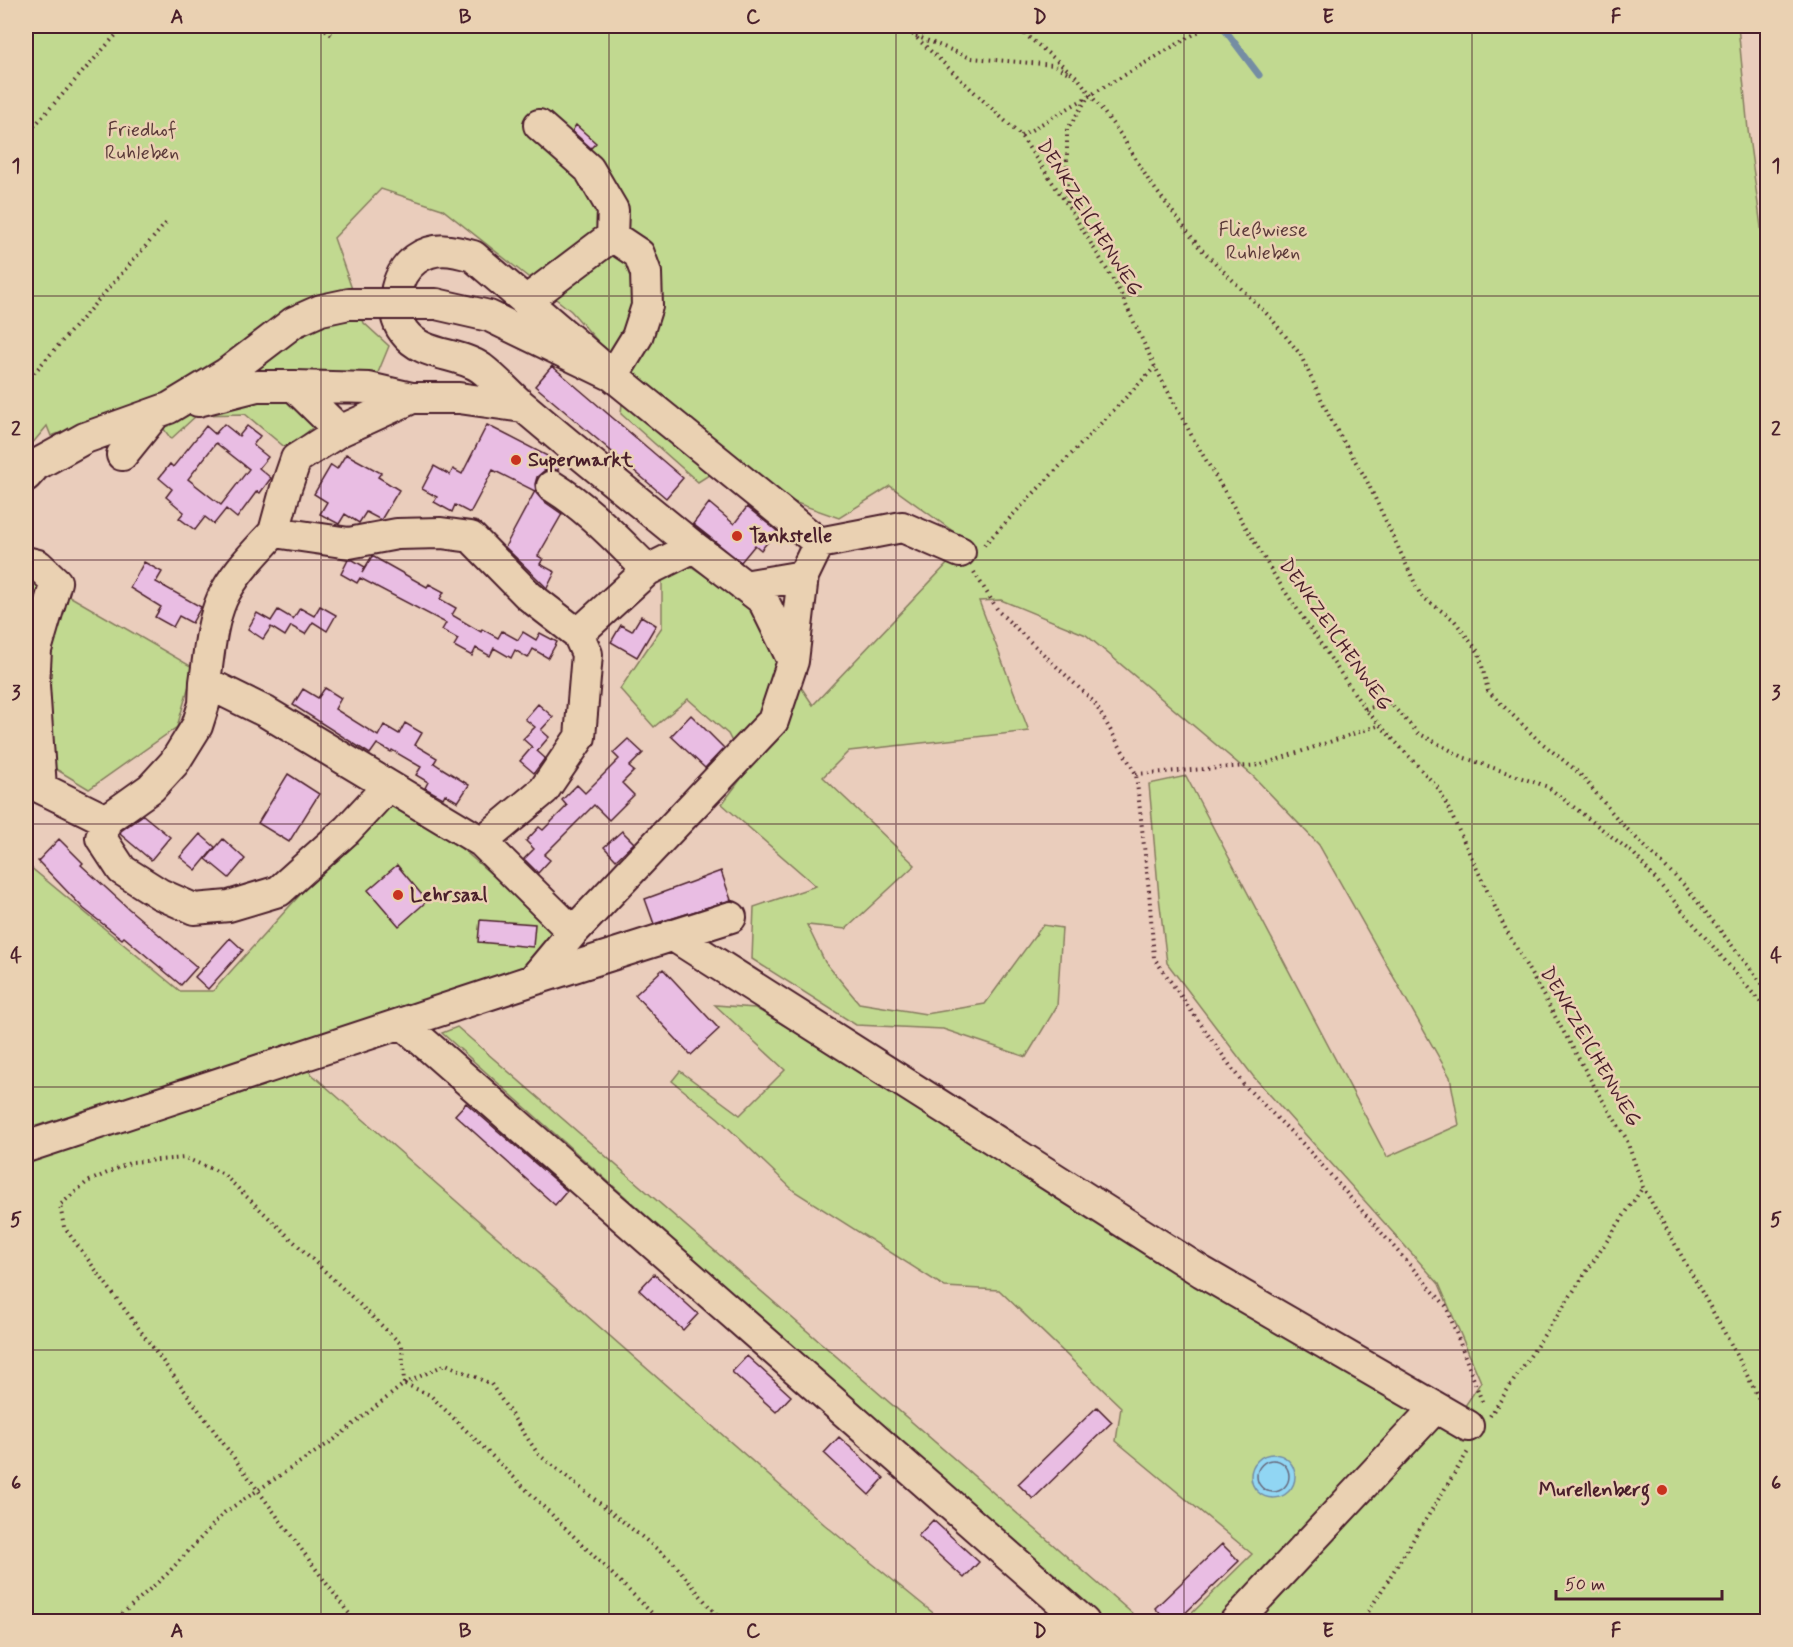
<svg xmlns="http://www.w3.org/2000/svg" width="1793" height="1647" font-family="Mynerve,sans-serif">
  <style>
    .green { fill: #c1d990; stroke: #867c5e; stroke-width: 1.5 }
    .water { fill: #91d6f3; stroke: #758da3; stroke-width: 1.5 }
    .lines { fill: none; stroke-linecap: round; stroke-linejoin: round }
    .shore { stroke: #66687b; stroke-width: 1.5 }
    .stream { stroke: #758da3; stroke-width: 7 }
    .building { fill: #e9bde3; stroke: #4a1f2b; stroke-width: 1.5; fill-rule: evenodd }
    .minor-casing { stroke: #4a1f2b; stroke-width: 34 }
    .path { stroke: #4a1f2b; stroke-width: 4; stroke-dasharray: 1.5 4.5; stroke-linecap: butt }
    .minor { stroke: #ead1b2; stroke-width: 30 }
    .minor-bridge-casing { stroke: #4a1f2b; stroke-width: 34; stroke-linecap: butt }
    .minor-bridge { stroke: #ead1b2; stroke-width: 30 }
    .grid { fill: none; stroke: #4a1f2b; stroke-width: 1.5; stroke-opacity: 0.55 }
    .poi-dot { fill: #c8321e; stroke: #ead1b2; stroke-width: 2 }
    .labels { text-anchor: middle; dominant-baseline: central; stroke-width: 5; stroke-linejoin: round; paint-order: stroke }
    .park-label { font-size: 20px; fill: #5c3b3a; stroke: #ead1b2 }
    .street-label { font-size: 20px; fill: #4a1f2b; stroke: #ead1b2 }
    .poi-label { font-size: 20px; font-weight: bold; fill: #4a1f2b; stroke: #ead1b2; text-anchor: start }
    .neatline { fill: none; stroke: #4a1f2b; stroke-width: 2 }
    .grid-label { font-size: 20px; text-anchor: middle; font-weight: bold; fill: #4a1f2b }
  </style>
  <rect width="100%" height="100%" fill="#eacdbc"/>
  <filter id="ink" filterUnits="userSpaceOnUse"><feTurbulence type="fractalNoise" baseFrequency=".0167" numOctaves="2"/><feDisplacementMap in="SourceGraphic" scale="12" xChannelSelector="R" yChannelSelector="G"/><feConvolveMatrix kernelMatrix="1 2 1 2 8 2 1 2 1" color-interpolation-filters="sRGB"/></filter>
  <g filter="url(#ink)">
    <path class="green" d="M 26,26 L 1738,26 L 1748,130 L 1768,279 L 1767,1621 L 1184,1621 L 1252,1554 L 1116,1441 L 1121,1407 L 999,1290 L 945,1287 L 794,1191 L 718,1118 L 672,1081 L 680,1071 L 740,1115 L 785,1070 L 715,1005 L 755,1008 L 1023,1167 L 1451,1427 L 1481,1382 L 1439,1284 L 1253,1076 L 1167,963 L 1159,897 L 1149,784 L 1186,776 L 1387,1157 L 1459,1125 L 1450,1077 L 1319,845 L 1253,776 L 1086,635 L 1001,600 L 979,601 L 1029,731 L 849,751 L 823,777 L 915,865 L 846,929 L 807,925 L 825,962 L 859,1003 L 926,1014 L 985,1004 L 1043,925 L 1062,928 L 1057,1006 L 1026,1057 L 943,1029 L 856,1025 L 752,959 L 754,907 L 816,886 L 722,804 L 747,771 L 728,734 L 688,699 L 654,727 L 620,689 L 662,627 L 662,578 L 683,561 L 744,602 L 813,705 L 968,542 L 890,486 L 839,518 L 712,473 L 698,482 L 621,414 L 625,372 L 571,311 L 442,209 L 381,189 L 334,238 L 364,323 L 389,346 L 375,380 L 302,375 L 318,423 L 287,449 L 245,414 L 197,415 L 171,439 L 145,403 L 51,436 L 47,426 L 26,451 Z
      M 26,571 L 194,668 L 177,727 L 89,789 L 26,751 Z
      M 384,802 L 454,842 L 560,933 L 522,969 L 202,1076 L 26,1129 L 26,854 L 29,866 L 180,991 L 213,991 Z
      M 457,1027 L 1141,1621 L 1100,1621 L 442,1033 Z
      M 307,1070 L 825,1525 L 943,1621 L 26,1622 L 26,1160 L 237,1095 Z"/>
    <path class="water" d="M1251 1476a22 22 0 1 1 44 0a22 22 0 1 1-44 0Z"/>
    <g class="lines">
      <path class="shore" d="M1257 1476a16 16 0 1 1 32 0a16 16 0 1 1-32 0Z"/>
      <path class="stream" d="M 1222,26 L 1259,75"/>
    </g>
    <path class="building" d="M 576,125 L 596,143 L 591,148 L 572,131 Z
      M 552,366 L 683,478 L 666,498 L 535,386 Z
      M 224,424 L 239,436 L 247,426 L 260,436 L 253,445 L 268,457 L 259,468 L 271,478 L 260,493 L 257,491 L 237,518 L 226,509 L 214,524 L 205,517 L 195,530 L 179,518 L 184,512 L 166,497 L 172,489 L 159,478 L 170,464 L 173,467 L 206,426 L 215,434 ZM 216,443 L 249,469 L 221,505 L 188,479 Z
      M 487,425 L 561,463 L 558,470 L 552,469 L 544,471 L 537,477 L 535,484 L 536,493 L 542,500 L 562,514 L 538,556 L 543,559 L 540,564 L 555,572 L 547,588 L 505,547 L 535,491 L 493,470 L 470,513 L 455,505 L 452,512 L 434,502 L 437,497 L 422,489 L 434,466 L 450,475 L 453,469 L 462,474 Z
      M 346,454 L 381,473 L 378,477 L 399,490 L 381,520 L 366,512 L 359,523 L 345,514 L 339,524 L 320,514 L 327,502 L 314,494 L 331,465 L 337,469 Z
      M 709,503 L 734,524 L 747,507 L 777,531 L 761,550 L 755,545 L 741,562 L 693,524 Z
      M 372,556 L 427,587 L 429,584 L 444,592 L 440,599 L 456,608 L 452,615 L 481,632 L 482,629 L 498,638 L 502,631 L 518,640 L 523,632 L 536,640 L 540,633 L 557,642 L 548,658 L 533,649 L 528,658 L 515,650 L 511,658 L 494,648 L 490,656 L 476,648 L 472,656 L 454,646 L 458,639 L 442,630 L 446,623 L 360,578 L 357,583 L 341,574 L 348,560 L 353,560 L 365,567 L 362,573 Z
      M 144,562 L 162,572 L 156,582 L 201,607 L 192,623 L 179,616 L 173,627 L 155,617 L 161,607 L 130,588 Z
      M 320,606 L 336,615 L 327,631 L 313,622 L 305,634 L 291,626 L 285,636 L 271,627 L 263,639 L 248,629 L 257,613 L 271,621 L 278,610 L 293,619 L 300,608 L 314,616 Z
      M 641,616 L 656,625 L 637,657 L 611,642 L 621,625 L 632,631 Z
      M 325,688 L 341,698 L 335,709 L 378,736 L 384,725 L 399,734 L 405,723 L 422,733 L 415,745 L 437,758 L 434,763 L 440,767 L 469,785 L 458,802 L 445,794 L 443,798 L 425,788 L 428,782 L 416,775 L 421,767 L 392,750 L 391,752 L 377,744 L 370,754 L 293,705 L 303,689 L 318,698 Z
      M 538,704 L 553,717 L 541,730 L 549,737 L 537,751 L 545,758 L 534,773 L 520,761 L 532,747 L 523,739 L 535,727 L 525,719 Z
      M 691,715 L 724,748 L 705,768 L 671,736 Z
      M 628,739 L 643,753 L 629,767 L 634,771 L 622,783 L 634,795 L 609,820 L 594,805 L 544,855 L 550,860 L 538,873 L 524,859 L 534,849 L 526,841 L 539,827 L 543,830 L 567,806 L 562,800 L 577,785 L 585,793 L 619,759 L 613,753 Z
      M 288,774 L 319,794 L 289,842 L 258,823 Z
      M 143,815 L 170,837 L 151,860 L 120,834 L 121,831 Z
      M 622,831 L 634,843 L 616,860 L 604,847 Z
      M 200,834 L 215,847 L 196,870 L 180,857 Z
      M 59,839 L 83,863 L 81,865 L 129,909 L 197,967 L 181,985 L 124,937 L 122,939 L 84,909 L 38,861 Z
      M 223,839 L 245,859 L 229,878 L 206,859 Z
      M 397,865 L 427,901 L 399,926 L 368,890 Z
      M 721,871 L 731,900 L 654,924 L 645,899 Z
      M 480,920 L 535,924 L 533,947 L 478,942 Z
      M 230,938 L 243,950 L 208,989 L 195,977 Z
      M 663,969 L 719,1029 L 691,1055 L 635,995 Z
      M 466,1103 L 567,1191 L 555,1205 L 455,1115 Z
      M 654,1274 L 698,1314 L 683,1330 L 639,1290 Z
      M 747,1356 L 791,1396 L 776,1412 L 732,1372 Z
      M 1097,1407 L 1112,1422 L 1033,1499 L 1018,1484 Z
      M 839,1437 L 884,1478 L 869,1495 L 824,1453 Z
      M 933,1520 L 979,1562 L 964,1578 L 918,1536 Z
      M 1222,1544 L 1239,1561 L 1176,1622 L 1168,1622 L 1155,1608 Z"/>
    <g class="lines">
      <defs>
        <path id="minor" d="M 526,301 L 612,236 L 613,210 L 589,169 L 539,125
          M 436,304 L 489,316 L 613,376 L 637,337 L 647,306 L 646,273 L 639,254 L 612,236
          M 294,386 L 340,431 L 412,398
          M 198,401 L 257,386 L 294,386 L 369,388 L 412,398 L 459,398 L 523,407
          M 340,431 L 296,459 L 286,488 L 274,532 L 349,543 L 397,534 L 441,533 L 471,537 L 529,596 L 578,634 L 587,654 L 580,737 L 544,790 L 482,842
          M 122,455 L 155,414
          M 26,476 L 36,465 L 85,438 L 169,408 L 227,373 L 294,322 L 321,310 L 349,304
          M 552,486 C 588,508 617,540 648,570
          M 274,532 C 256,552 234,573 222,599 C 211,624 209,654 205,682 L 266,712 L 482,842 L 573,932
          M 819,543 L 902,527 L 960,552
          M 694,547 C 638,501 580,455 525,408 C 510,396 497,380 481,368 C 458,352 422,357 404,332 C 388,311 394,275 416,259 C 435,246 452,250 473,256 L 613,376 L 819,543 L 803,576 L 744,586
          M 26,562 L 38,565 L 56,582 L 36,650 L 34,685 L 41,788 L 106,820
          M 793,661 L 803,576
          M 205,682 L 204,704 L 197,726 L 174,763 L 151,788 L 106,820 L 101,838 L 122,870 L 160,894 L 194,909 L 229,906 L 279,891 L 347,830 L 388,786
          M 672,935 L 1202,1272 L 1468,1426
          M 533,980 L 731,917
          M 403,1024 L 1084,1622
          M 26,1147 L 533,980 L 573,932 L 773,721 L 793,661 L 763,600 L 694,547 L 648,570 L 578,634
          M 1235,1622 L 1435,1408"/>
      </defs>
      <use href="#minor" class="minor-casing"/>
      <path class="path" d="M 321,26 L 333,36
        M 904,26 L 1021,136 L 1067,204 L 1118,288 L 1155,367 L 1194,440 L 1276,578 L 1365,709 L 1439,789 L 1504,926 L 1597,1091 L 1626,1138 L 1643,1187 L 1737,1355 L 1768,1417
        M 1015,26 L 1078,78 L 1121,135 L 1149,181 L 1200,248 L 1270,317 L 1300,354 L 1332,422 L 1366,479 L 1421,596 L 1454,620 L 1479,653 L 1488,691 L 1537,739 L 1579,773 L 1621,823 L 1685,886 L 1768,991
        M 916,36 L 971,58 L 1054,65 L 1070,74
        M 26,135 L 124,26
        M 1021,136 L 1208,26
        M 1067,203 L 1067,130 L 1088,97
        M 26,382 L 168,221
        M 984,545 L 1155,367
        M 974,572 L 999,612 L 1094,702 L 1136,774 L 1149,891 L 1154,958 L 1243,1084 L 1304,1145 L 1446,1306 L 1483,1404
        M 1365,709 L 1390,703 L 1418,733 L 1465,758 L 1548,787 L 1634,854 L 1768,1011
        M 1136,774 L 1261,765 L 1380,725
        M 26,1109 L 33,1118
        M 1768,1109 L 1764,1235 L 1768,1244
        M 404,1384 L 446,1364 L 491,1384 L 538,1454 L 672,1561 L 722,1622
        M 405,1384 L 430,1395 L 661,1622
        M 1490,1416 L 1643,1187
        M 113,1622 L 167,1574 L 225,1512 L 335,1439 L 404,1384 L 402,1345 L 222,1173 L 185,1158 L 132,1162 L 87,1182 L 60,1205 L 64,1227 L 346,1610 L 357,1622
        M 1362,1622 L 1469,1450"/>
      <use href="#minor" class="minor"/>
      <defs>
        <path id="minor-bridge" d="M 349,304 L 436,304"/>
      </defs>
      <use href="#minor-bridge" class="minor-bridge-casing"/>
      <use href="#minor-bridge" class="minor-bridge"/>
    </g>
  </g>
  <path class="grid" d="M 321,26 L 321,1622M 609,26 L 609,1622M 896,26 L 896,1622M 1184,26 L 1184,1622M 1472,26 L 1472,1622M 26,296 L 1768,296M 26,560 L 1768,560M 26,824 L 1768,824M 26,1087 L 1768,1087M 26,1350 L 1768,1350"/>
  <g class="poi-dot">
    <circle cx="516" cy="460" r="6"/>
    <circle cx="737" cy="536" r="6"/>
    <circle cx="398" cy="895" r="6"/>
    <circle cx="1662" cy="1490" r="6"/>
  </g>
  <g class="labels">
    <g class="park-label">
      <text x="142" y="130">Friedhof<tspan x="142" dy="23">Ruhleben</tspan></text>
      <text x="1263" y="230">Fließwiese<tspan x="1263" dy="23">Ruhleben</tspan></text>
    </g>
    <g class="street-label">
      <text transform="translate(1089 218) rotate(58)">DENKZEICHENWEG</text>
      <text transform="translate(1335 635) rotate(55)">DENKZEICHENWEG</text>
      <text transform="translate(1590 1047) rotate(60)">DENKZEICHENWEG</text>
    </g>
    <g class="poi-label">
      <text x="528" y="460">Supermarkt</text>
      <text x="749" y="536">Tankstelle</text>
      <text x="410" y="895">Lehrsaal</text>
      <text x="1650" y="1490" text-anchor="end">Murellenberg</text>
    </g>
  </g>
  <rect width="1793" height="1647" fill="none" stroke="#ead1b2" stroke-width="66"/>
  <path d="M1556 1590v9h166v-9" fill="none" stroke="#4a1f2b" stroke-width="3"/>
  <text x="1565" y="1590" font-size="18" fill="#4a1f2b" stroke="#ead1b2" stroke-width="4.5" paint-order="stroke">50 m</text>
  <rect x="33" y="33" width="1727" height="1581" class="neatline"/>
  <g class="grid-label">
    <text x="177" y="23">A</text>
    <text x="465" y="23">B</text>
    <text x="753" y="23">C</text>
    <text x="1040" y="23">D</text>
    <text x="1328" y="23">E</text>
    <text x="1616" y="23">F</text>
    <text x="16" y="172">1</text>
    <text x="1776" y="172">1</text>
    <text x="16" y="435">2</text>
    <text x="1776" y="435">2</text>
    <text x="16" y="699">3</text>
    <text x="1776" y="699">3</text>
    <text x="16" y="962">4</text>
    <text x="1776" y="962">4</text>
    <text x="16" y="1226">5</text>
    <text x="1776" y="1226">5</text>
    <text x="16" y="1489">6</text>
    <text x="1776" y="1489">6</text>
    <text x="177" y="1637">A</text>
    <text x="465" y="1637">B</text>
    <text x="753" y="1637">C</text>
    <text x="1040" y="1637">D</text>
    <text x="1328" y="1637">E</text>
    <text x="1616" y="1637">F</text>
  </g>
</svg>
